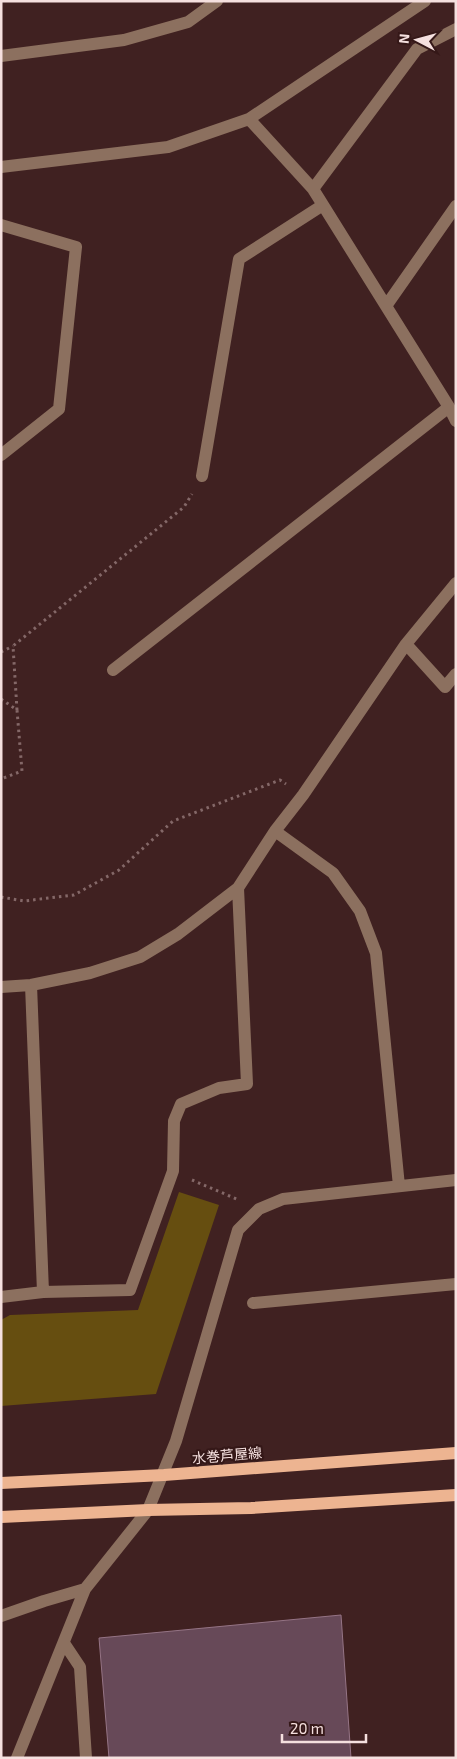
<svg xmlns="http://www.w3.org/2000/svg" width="457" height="1759" font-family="'Exo 2','Noto Sans JP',sans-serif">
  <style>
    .green { fill: #664e10 }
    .building { fill: #674958; stroke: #957485 }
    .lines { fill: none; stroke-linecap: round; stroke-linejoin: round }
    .path { stroke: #846868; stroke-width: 3; stroke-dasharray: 2.5 4; stroke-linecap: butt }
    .minor { stroke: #8c705f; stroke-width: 12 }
    .major { stroke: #edb491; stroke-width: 12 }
    .labels { text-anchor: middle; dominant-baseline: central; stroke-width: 4.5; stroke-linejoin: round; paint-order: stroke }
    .street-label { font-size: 14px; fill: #f5e0df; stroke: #351818 }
  </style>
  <rect width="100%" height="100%" fill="#402121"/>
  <path class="green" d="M 179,1192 L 219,1205 L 156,1394 L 1,1406 L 1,1320 L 10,1315 L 138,1310 Z"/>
  <path class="building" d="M 341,1615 L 351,1758 L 109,1758 L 99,1638 Z"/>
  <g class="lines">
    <path class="path" d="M 1,652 L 13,646
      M 1,699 L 17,710 L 22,771 L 1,779
      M 17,710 L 13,646 L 184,507 L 192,494
      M 1,897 L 24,901 L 74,895 L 119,870 L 173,821 L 280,780 L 286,784
      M 192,1180 L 239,1200"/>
    <path class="minor" d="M 1,56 L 124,40 L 188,22 L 217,1
      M 249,119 L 313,189 L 449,407 L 456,421
      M 1,167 L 168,147 L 249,119 L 425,1
      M 313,189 L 417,49 L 456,29
      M 1,225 L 76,247 L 59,409 L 1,455
      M 386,306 L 456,206
      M 202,476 L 239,259 L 323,205
      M 406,644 L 445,687 L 456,674
      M 113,670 L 449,407
      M 275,831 L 333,873 L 360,911 L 376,953 L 399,1186
      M 1,987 L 31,985 L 90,973 L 140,957 L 178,934 L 238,888 L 275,831 L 303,795 L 406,644 L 456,583
      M 43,1292 L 130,1290 L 173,1171 L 174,1121 L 181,1104 L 219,1088 L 247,1084 L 238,888
      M 1,1297 L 43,1292 L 31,985
      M 253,1303 L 456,1284
      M 1,1616 L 44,1601 L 85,1589
      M 64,1643 L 80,1667 L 86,1758
      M 17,1758 L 85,1589 L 148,1510 L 176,1441 L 238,1230 L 259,1209 L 283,1199 L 456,1180"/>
    <path class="major" d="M 1,1483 L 164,1475 L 456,1453
      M 1,1517 L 148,1510 L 251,1508 L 456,1495"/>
  </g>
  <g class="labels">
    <g class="street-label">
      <text transform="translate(227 1455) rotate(-5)">水巻芦屋線</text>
    </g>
  </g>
  <rect width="457" height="1759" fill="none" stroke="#f5e0df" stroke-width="5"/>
  <g transform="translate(417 40) rotate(276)" stroke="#351818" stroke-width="4" paint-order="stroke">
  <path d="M0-4L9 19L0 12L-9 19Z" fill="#f5e0df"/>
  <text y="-8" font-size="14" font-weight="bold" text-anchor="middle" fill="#f5e0df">N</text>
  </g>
  <path d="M282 1734v8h84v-8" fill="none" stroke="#f5e0df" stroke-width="2.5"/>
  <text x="290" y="1734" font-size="15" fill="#f5e0df" stroke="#351818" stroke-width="4" paint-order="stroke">20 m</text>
</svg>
